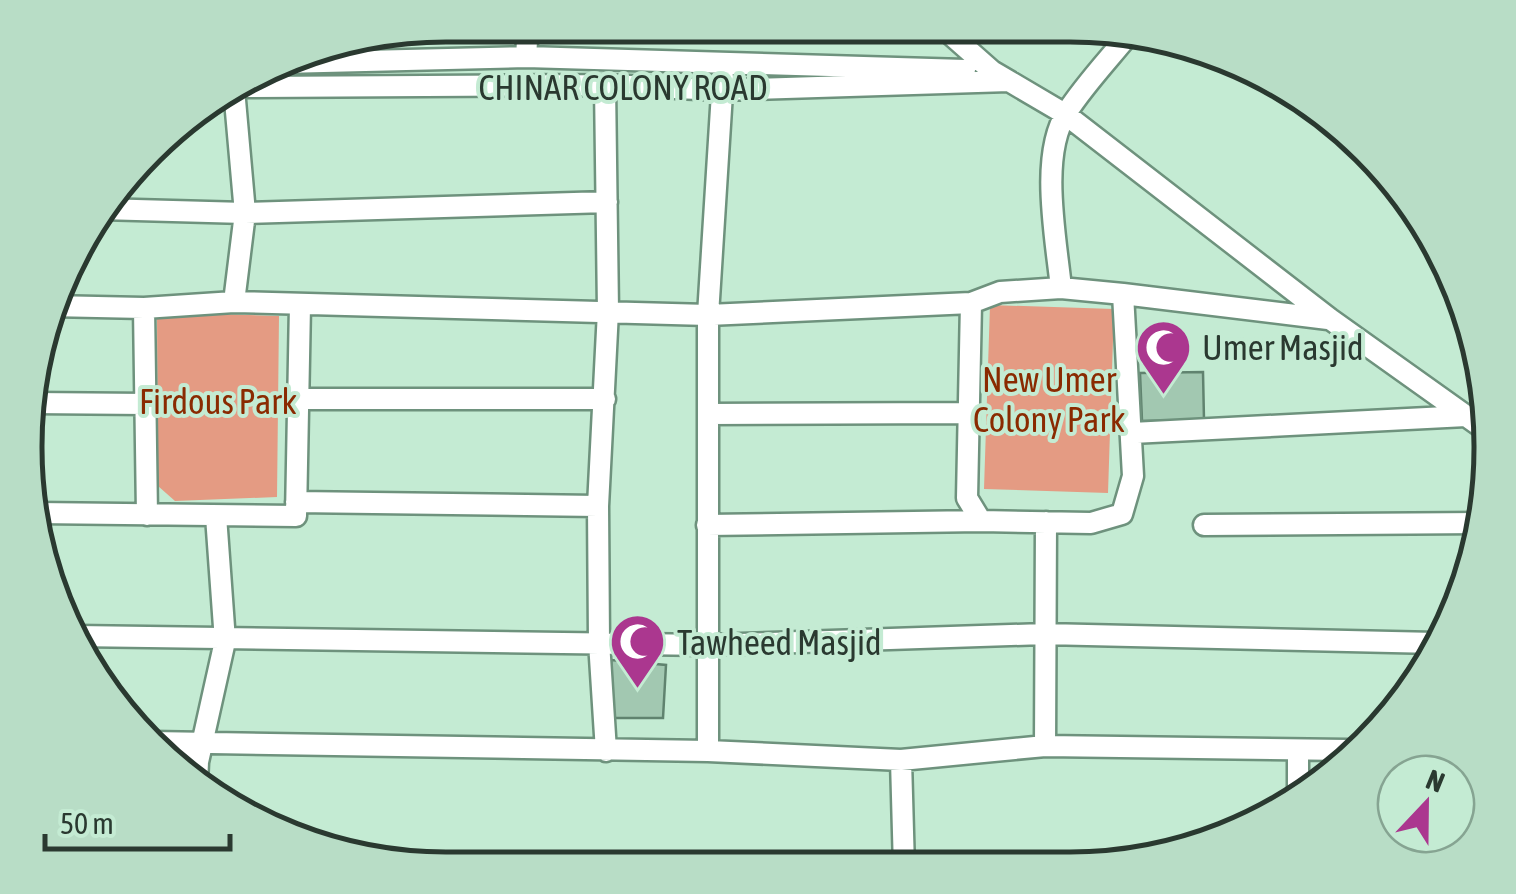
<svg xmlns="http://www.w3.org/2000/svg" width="1516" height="894" font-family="'Asap Condensed',sans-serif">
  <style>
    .green { fill: #e49b83 }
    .building { fill: #a2c8b1; stroke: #60836f; stroke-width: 2.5 }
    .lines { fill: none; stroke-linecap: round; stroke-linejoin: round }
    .minor-casing { stroke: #6e927d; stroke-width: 25 }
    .minor { stroke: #fff; stroke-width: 20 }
    .labels { text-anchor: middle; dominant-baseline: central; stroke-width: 8; stroke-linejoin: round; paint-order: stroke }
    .street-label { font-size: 35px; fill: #2a3930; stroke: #c4ebd3 }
    .poi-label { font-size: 35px; fill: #2a3930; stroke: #c4ebd3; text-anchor: start }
    .park-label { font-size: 35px; fill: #8a2a01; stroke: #c4ebd3 }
    .rim { fill: none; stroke: #2a3930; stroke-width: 5 }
  </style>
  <rect width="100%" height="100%" fill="#c4ebd3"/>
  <path class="green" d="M 990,305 L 1114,309 L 1108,493 L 984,489 Z
    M 219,314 L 279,316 L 277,497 L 175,501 L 158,486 L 157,316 Z"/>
  <path class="building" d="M 1203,372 L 1204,420 L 1142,421 L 1140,373 Z
    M 611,660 L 666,665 L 663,718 L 614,718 Z"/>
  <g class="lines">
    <defs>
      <path id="minor" d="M 941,26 L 992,71 L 1065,114 L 1330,319 L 1483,428
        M 526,57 L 528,25
        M 282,63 L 526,57 L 965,70
        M 605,85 L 608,311 L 598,506 L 599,642 L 606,751
        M 237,87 L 605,85 L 722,90 L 1009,81
        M 234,89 L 245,213 L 234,302
        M 100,209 L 245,213 L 607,202
        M 1061,288 L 1123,294 L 1133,476 L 1122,514 L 1091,523 L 981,521 L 967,498 L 971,303 L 1000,292 Z
        M 1061,288 C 1056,238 1039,155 1067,112 C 1085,84 1110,58 1130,33
        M 1123,294 L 1328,319
        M 50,306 L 144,308
        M 296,399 L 605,399
        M 32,403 L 147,404
        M 708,414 L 969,413
        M 1132,433 L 1466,416
        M 296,502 L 598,506
        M 36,513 L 296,516 L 300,305
        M 147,515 L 144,308 L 234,302 L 708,315 L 971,303
        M 707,525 L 981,521
        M 1204,525 L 1483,523
        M 76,636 L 709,645 L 1044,634 L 1436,643
        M 152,742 L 708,751 L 901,760 L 1045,746 L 1347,750
        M 1045,746 L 1046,522
        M 1298,750 L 1298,796
        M 708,751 L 708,315 L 723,77
        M 901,760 L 904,868
        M 174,761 L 198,762
        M 197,784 L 198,762 L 225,641 L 216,516"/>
    </defs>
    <use href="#minor" class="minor-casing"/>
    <use href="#minor" class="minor"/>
  </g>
  <defs>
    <symbol id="mosque-pin" viewBox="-11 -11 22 30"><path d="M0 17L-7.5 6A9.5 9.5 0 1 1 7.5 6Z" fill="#ab378f" stroke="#c4ebd3"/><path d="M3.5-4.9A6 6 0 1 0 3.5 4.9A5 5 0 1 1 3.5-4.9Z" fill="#fff"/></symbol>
  </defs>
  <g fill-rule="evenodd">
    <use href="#mosque-pin" x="1132" y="316" width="63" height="86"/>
    <use href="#mosque-pin" x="606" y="610" width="63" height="86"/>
  </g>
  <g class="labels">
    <g class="street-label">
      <text x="623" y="87">CHINAR COLONY ROAD</text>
    </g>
    <g class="poi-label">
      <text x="1202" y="347">Umer Masjid</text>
      <text x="677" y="642">Tawheed Masjid</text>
    </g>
    <g class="park-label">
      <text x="1049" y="379">New Umer<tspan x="1049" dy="40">Colony Park</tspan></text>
      <text x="218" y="401">Firdous Park</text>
    </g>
  </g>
  <path d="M0 0H1516V894H0ZM446 42H1070A404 404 0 0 1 1474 446V448A404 404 0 0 1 1070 852H446A404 404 0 0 1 42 448V446A404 404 0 0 1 446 42Z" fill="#b8ddc6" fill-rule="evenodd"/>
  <path class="rim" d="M446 42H1070A404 404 0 0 1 1474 446V448A404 404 0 0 1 1070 852H446A404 404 0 0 1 42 448V446A404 404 0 0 1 446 42Z"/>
  <g transform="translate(1426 804) rotate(22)"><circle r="48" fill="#c4ebd3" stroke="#86a492" stroke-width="2.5"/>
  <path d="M0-8L18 38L0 25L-18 38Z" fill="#ab378f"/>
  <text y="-15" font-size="28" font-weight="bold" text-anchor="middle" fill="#2a3930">N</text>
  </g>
  <path d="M45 834v15h185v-15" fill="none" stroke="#2a3930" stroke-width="5"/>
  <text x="60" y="834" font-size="30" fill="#2a3930" stroke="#c4ebd3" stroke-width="8" paint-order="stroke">50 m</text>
</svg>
